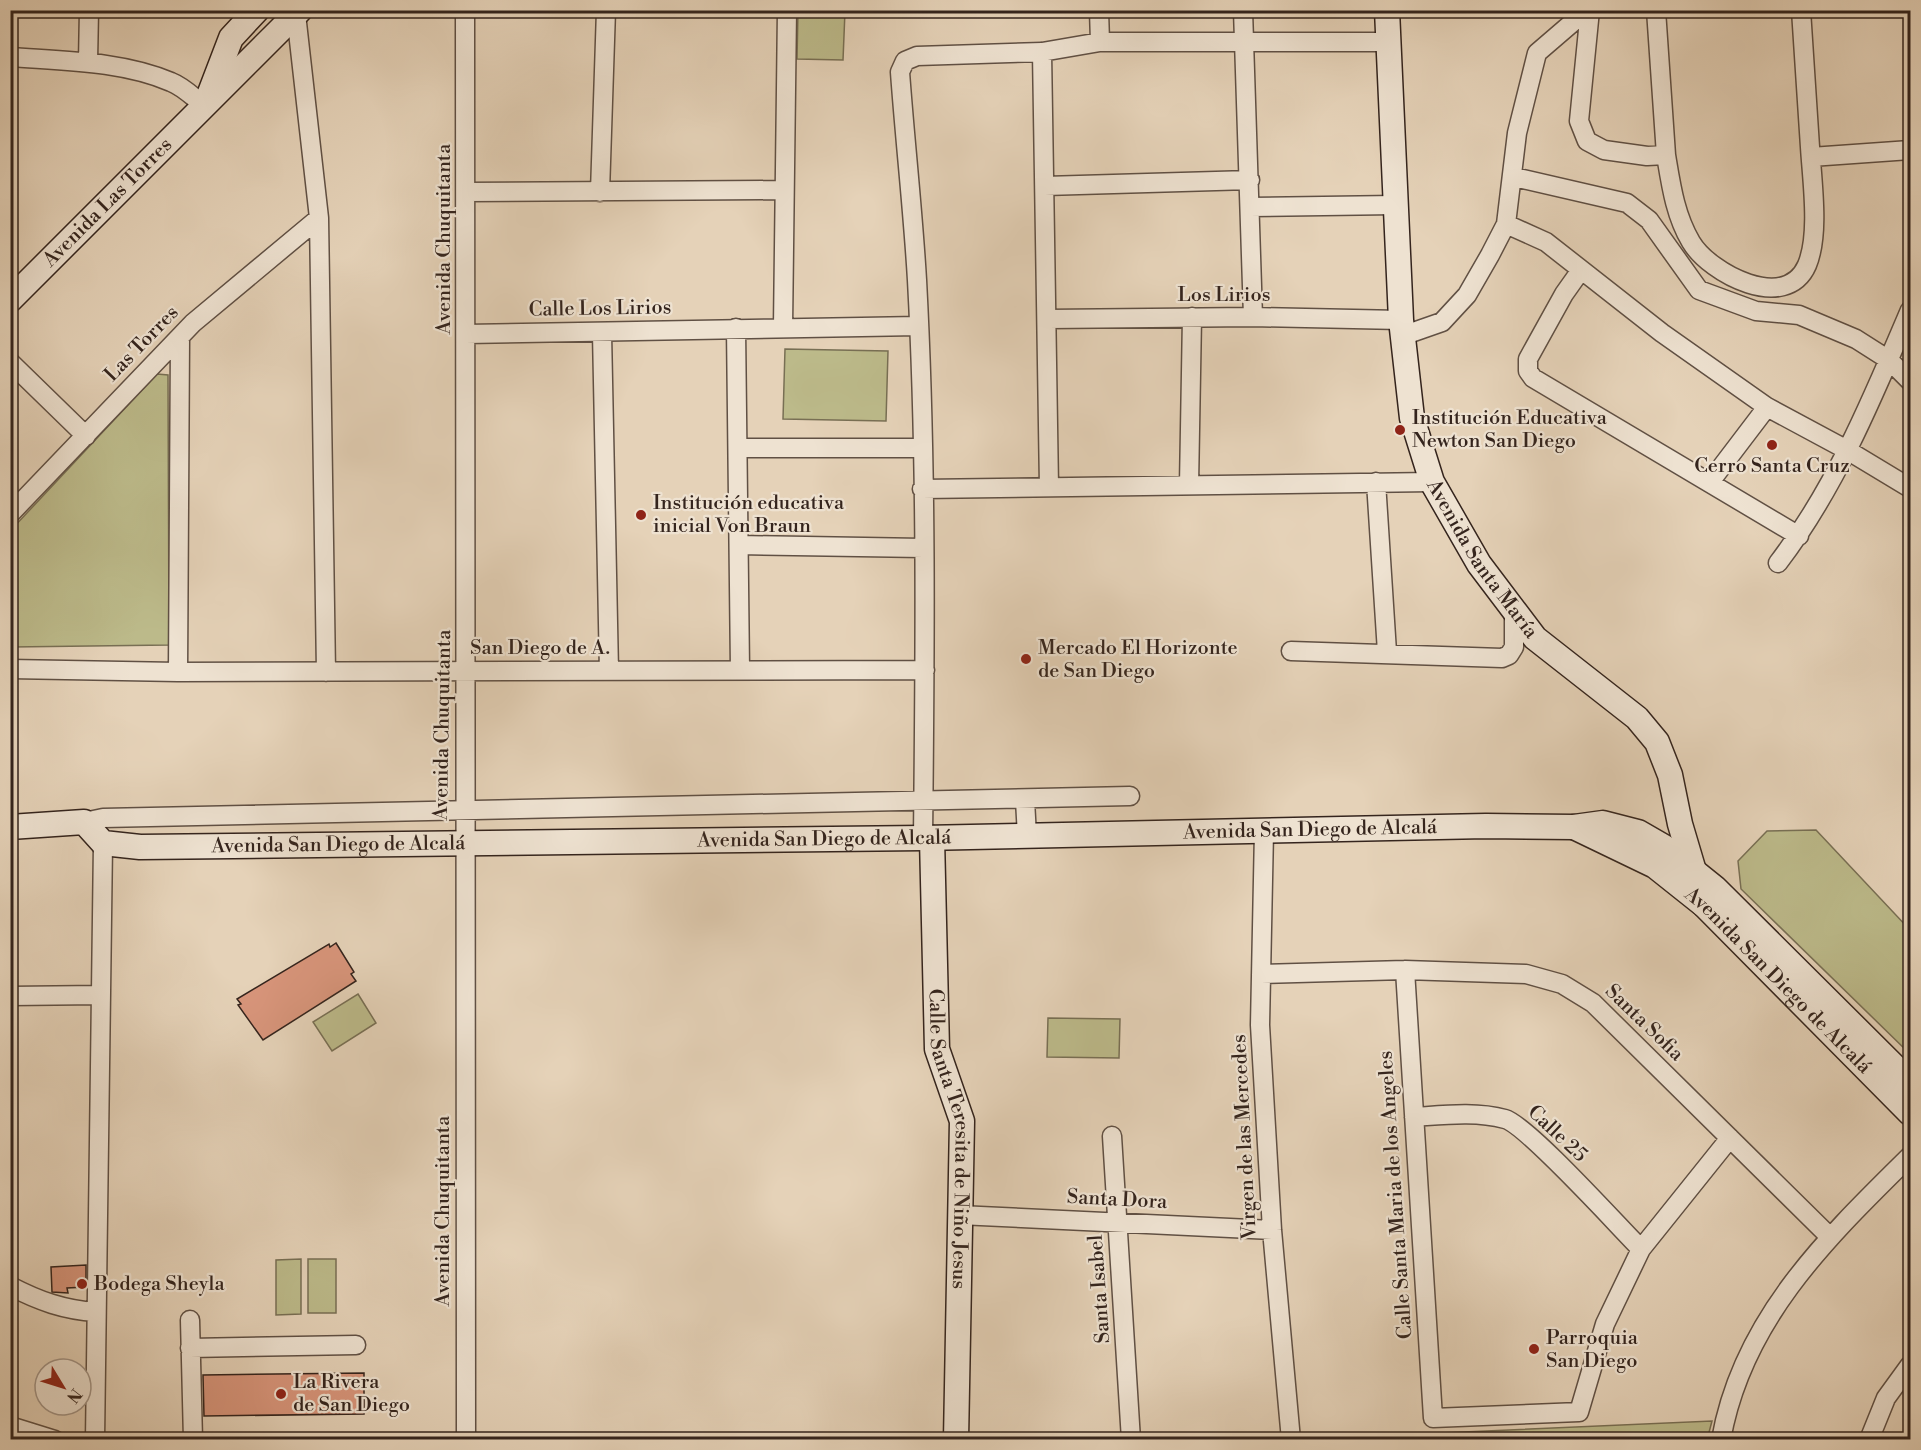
<svg xmlns="http://www.w3.org/2000/svg" width="1921" height="1450" font-family="'Libre Bodoni',serif">
  <style>
    .green { fill: #bcba8a; stroke: #786f54; stroke-width: 1.5 }
    .building { fill: #d8957b; stroke: #34241d; stroke-width: 1.5 }
    .lines { fill: none; stroke-linecap: round; stroke-linejoin: round }
    .street-casing { stroke: #605044; stroke-width: 21 }
    .secondary-casing { stroke: #34241d; stroke-width: 27 }
    .street { stroke: #eee2d1; stroke-width: 18 }
    .secondary { stroke: #eee2d1; stroke-width: 24 }
    .poi-dot { fill: #8f2418; stroke: #eee2d1; stroke-width: 2 }
    .labels { text-anchor: middle; dominant-baseline: central; stroke-width: 4.5; stroke-linejoin: round; paint-order: stroke }
    .street-label { font-size: 20px; fill: #34241d; stroke: #eee2d1 }
    .poi-label { font-size: 20px; fill: #34241d; stroke: #eee2d1; text-anchor: start }
  </style>
  <rect width="100%" height="100%" fill="#e5d2b8"/>
  <filter id="stains"><feTurbulence type="fractalNoise" baseFrequency=".00333" numOctaves="4"/><feColorMatrix values="0 0 0 0 .2 0 0 0 0 .09 0 0 0 0 .02 0 0 0 .5 -.17"/></filter>
  <radialGradient id="worn" r=".72"><stop offset=".6" stop-color="#630" stop-opacity="0"/><stop offset="1" stop-color="#630" stop-opacity=".3"/></radialGradient>
  <path class="green" d="M 798,11 L 845,11 L 843,60 L 797,59 Z
    M 785,349 L 888,351 L 886,421 L 783,419 Z
    M 157,374 L 168,375 L 169,645 L 11,647 L 11,530 Z
    M 1816,830 L 1910,930 L 1910,1054 L 1741,889 L 1738,861 L 1767,831 Z
    M 358,994 L 376,1023 L 332,1051 L 313,1022 Z
    M 1048,1018 L 1120,1019 L 1119,1058 L 1047,1057 Z
    M 301,1259 L 301,1314 L 276,1315 L 276,1260 Z
    M 308,1259 L 336,1259 L 336,1313 L 308,1313 Z
    M 1712,1421 L 1707,1440 L 1304,1439 Z"/>
  <path class="building" d="M 336,943 L 354,972 L 351,974 L 356,981 L 263,1040 L 238,1005 L 241,1004 L 237,999 L 329,944 L 330,947 Z
    M 86,1265 L 86,1287 L 67,1288 L 68,1293 L 52,1292 L 51,1267 Z
    M 364,1373 L 364,1414 L 204,1416 L 203,1375 Z"/>
  <g class="lines">
    <defs>
      <path id="street" d="M 465,10 L 466,1440
        M 1099,10 L 1100,42
        M 1243,10 L 1253,317
        M 1590,10 L 1579,121 L 1587,141 L 1604,150 L 1647,156 L 1666,155 L 1656,10
        M 296,14 L 319,218 L 326,672
        M 1042,52 L 1049,487
        M 10,57 C 63,61 122,61 171,82 C 184,87 194,98 205,106
        M 88,62 L 89,10
        M 1666,155 C 1671,185 1675,215 1691,242 C 1710,274 1786,313 1807,265 C 1820,234 1812,181 1810,147 C 1807,102 1804,56 1801,10
        M 1811,157 L 1910,150
        M 1514,177 L 1627,203 L 1649,220 L 1699,290 L 1756,311 L 1799,315 L 1856,339 L 1889,360 L 1910,381
        M 1045,186 L 1250,180
        M 467,192 L 783,190
        M 600,192 L 606,10
        M 1250,207 L 1395,205
        M 1506,224 L 1546,242 L 1662,333 L 1767,407 L 1847,450 L 1910,488
        M 1581,270 L 1564,294 L 1528,359 L 1528,371 L 1533,378 L 1799,536
        M 1048,319 L 1253,317 L 1401,320
        M 783,327 L 787,10
        M 736,328 L 740,670
        M 602,333 L 609,671
        M 466,334 L 918,326
        M 1402,336 L 1442,322 L 1467,295 L 1490,255 L 1506,224 L 1517,133 L 1537,53 L 1587,10
        M 10,362 L 86,436
        M 738,448 L 921,448
        M 1376,482 L 1387,652
        M 1710,482 L 1767,407
        M 1189,485 L 1192,317
        M 922,489 L 1432,482
        M 10,514 L 193,323 L 319,218
        M 739,545 L 923,548
        M 1778,563 C 1836,487 1873,397 1910,310
        M 1291,651 L 1502,658 L 1509,655 L 1514,647 L 1514,610
        M 10,669 L 178,672 L 925,670
        M 178,672 L 180,338
        M 1025,800 L 1027,836
        M 84,822 L 103,818 L 1130,796
        M 1264,831 L 1260,1025 L 1272,1230 L 1291,1440
        M 923,838 C 925,652 927,466 917,280 C 913,211 905,141 900,72 L 905,61 L 917,56 L 1042,52 L 1100,42 L 1388,42
        M 1405,970 L 1433,1418 L 1579,1412 L 1605,1324 L 1641,1249 L 1730,1138
        M 1261,974 L 1405,970 L 1526,974 L 1562,984 L 1593,1003 L 1829,1236
        M 10,996 L 100,995
        M 1414,1117 C 1444,1115 1476,1111 1505,1119 C 1527,1125 1619,1227 1641,1249
        M 1112,1136 L 1131,1440
        M 959,1215 L 1272,1230
        M 10,1286 C 39,1301 64,1310 96,1312
        M 190,1320 L 193,1440
        M 190,1348 L 356,1345
        M 10,1426 L 55,1440
        M 95,1440 L 103,843
        M 1721,1440 C 1742,1319 1828,1237 1910,1156
        M 1869,1440 L 1886,1398 L 1910,1365"/>
      <g id="secondary">
        <path id="s1" d="M 1387,10 L 1401,320 L 1412,418 L 1432,482 L 1479,564 L 1535,638 L 1637,718 L 1657,742 L 1670,775 L 1680,824 L 1704,905"/>
        <path d="M 208,98 L 231,38 L 257,10"/>
        <path id="s2" d="M 10,300 L 300,10"/>
        <path id="s3" d="M 10,827 L 84,822 L 103,843 L 140,847 L 923,838 L 1486,826 L 1574,827 L 1603,823 L 1638,832 L 1664,847 L 1715,888 L 1910,1082"/>
        <path id="s4" d="M 1574,827 L 1655,866 L 1704,905 L 1910,1113"/>
        <path id="s5" d="M 932,838 L 937,1049 L 962,1121 L 956,1440"/>
      </g>
    </defs>
    <use href="#street" class="street-casing"/>
    <use href="#secondary" class="secondary-casing"/>
    <use href="#street" class="street"/>
    <use href="#secondary" class="secondary"/>
  </g>
  <g class="poi-dot">
    <circle cx="1400" cy="430" r="6"/>
    <circle cx="1772" cy="445" r="6"/>
    <circle cx="641" cy="515" r="6"/>
    <circle cx="1026" cy="659" r="6"/>
    <circle cx="82" cy="1284" r="6"/>
    <circle cx="1534" cy="1349" r="6"/>
    <circle cx="281" cy="1394" r="6"/>
  </g>
  <g class="labels">
    <g class="street-label">
      <text stroke="none"><textPath href="#s2" startOffset="138">Avenida Las Torres</textPath></text>
      <text transform="translate(444 239) rotate(-90)">Avenida Chuquitanta</text>
      <text x="1224" y="295">Los Lirios</text>
      <text transform="translate(600 309) rotate(-1)">Calle Los Lirios</text>
      <text transform="translate(142 344) rotate(-46)">Las Torres</text>
      <text stroke="none"><textPath href="#s1" startOffset="568">Avenida Santa María</textPath></text>
      <text x="540" y="648">San Diego de A.</text>
      <text transform="translate(443 725) rotate(-89)">Avenida Chuquitanta</text>
      <text stroke="none"><textPath href="#s3" startOffset="1310">Avenida San Diego de Alcalá</textPath></text>
      <text stroke="none"><textPath href="#s3" startOffset="824">Avenida San Diego de Alcalá</textPath></text>
      <text stroke="none"><textPath href="#s3" startOffset="338">Avenida San Diego de Alcalá</textPath></text>
      <text stroke="none"><textPath href="#s4" startOffset="258">Avenida San Diego de Alcalá</textPath></text>
      <text transform="translate(1644 1023) rotate(44)">Santa Sofia</text>
      <text transform="translate(1557 1134) rotate(43)">Calle 25</text>
      <text transform="translate(1245 1137) rotate(-93)">Virgen de las Mercedes</text>
      <text stroke="none"><textPath href="#s5" startOffset="303">Calle Santa Teresita de Niño Jesus</textPath></text>
      <text transform="translate(1396 1195) rotate(-94)">Calle Santa Maria de los Angeles</text>
      <text transform="translate(1117 1200) rotate(3)">Santa Dora</text>
      <text transform="translate(443 1211) rotate(-90)">Avenida Chuquitanta</text>
      <text transform="translate(1100 1289) rotate(-94)">Santa Isabel</text>
    </g>
    <g class="poi-label">
      <text x="1412" y="418">Institución Educativa<tspan x="1412" dy="23">Newton San Diego</tspan></text>
      <text x="1772" y="466" text-anchor="middle">Cerro Santa Cruz</text>
      <text x="653" y="503">Institución educativa<tspan x="653" dy="23">inicial Von Braun</tspan></text>
      <text x="1038" y="648">Mercado El Horizonte<tspan x="1038" dy="23">de San Diego</tspan></text>
      <text x="94" y="1284">Bodega Sheyla</text>
      <text x="1546" y="1338">Parroquia<tspan x="1546" dy="23">San Diego</tspan></text>
      <text x="293" y="1382">La Rivera<tspan x="293" dy="23">de San Diego</tspan></text>
    </g>
  </g>
  <rect width="1921" height="1450" fill="none" stroke="#e5d2b8" stroke-width="36"/>
  <rect x="12" y="12" width="1897" height="1426" fill="none" stroke="#34241d" stroke-width="3"/>
  <rect x="18" y="18" width="1885" height="1414" fill="none" stroke="#34241d" stroke-width="1.5"/>
  <g transform="translate(63 1387) rotate(128)"><circle r="28" fill="#eee2d1" stroke="#a49689" stroke-width="1.5"/>
  <path d="M0-4.5L10 22L0 15L-10 22Z" fill="#8f2418"/>
  <text y="-9" font-size="16" font-weight="bold" text-anchor="middle" fill="#34241d">N</text>
  </g>
  <rect width="100%" height="100%" filter="url(#stains)"/>
  <rect width="100%" height="100%" fill="url(#worn)"/>
</svg>
